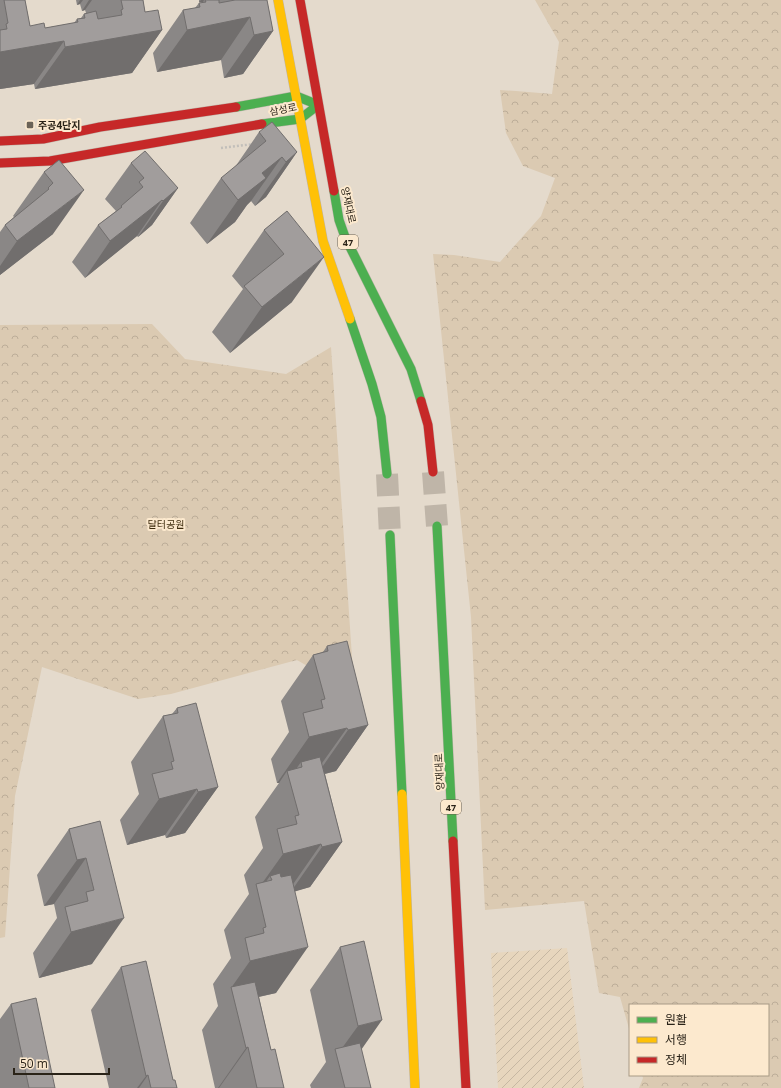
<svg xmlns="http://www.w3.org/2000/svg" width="781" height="1088" font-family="'Open Sans','Noto Sans KR',sans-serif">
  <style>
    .industrial { fill: url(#industrial-furrows) }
    .forest { fill: url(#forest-crowns) }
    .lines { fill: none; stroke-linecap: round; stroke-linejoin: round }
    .primary-tunnel { stroke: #bfb5a8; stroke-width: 22; stroke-dasharray: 22 11; stroke-linecap: butt }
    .fast-casing { stroke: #beb5aa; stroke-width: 10 }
    .slow-casing { stroke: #beb5aa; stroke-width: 10 }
    .jam-casing { stroke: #beb5aa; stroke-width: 10 }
    .path { stroke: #c2bfba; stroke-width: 2.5; stroke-dasharray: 2 2; stroke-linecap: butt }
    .fast { stroke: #4caf50; stroke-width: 9 }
    .slow { stroke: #ffc107; stroke-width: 9 }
    .jam { stroke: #c62828; stroke-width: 9 }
    .wall { fill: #8a8786 }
    .shaded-wall { fill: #716e6d }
    .building { fill: #a19d9c; stroke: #716e6d }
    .poi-dot { fill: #6b6357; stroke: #fce9ce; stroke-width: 1.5 }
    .labels { text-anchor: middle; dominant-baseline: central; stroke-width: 4; stroke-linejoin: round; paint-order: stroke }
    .shield { fill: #fce9ce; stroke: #695e4f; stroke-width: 1 }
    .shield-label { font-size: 9px; font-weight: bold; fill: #2a2318 }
    .street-label { font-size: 10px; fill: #2a2318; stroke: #fce9ce }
    .poi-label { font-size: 10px; font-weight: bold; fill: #2a2318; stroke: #fce9ce; text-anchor: start }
    .park-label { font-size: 10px; fill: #3c2b0d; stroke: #fce9ce }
  </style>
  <defs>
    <pattern id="industrial-furrows" width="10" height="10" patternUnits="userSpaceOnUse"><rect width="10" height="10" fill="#e7d6bd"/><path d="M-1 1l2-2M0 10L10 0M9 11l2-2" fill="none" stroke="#c6b7a2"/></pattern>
    <pattern id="forest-crowns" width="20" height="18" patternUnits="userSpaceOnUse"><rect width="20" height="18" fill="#dbcab2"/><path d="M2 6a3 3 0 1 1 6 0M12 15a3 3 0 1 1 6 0" fill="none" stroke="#bcad98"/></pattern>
  </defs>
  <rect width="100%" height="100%" fill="#e4dacc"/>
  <path class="industrial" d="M 567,948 L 584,1088 L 498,1088 L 491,953 Z"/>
  <path class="forest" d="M 535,0 L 781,0 L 781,1088 L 639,1088 L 643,1078 L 642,1075 L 768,1075 L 768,1005 L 630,1005 L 630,1032 L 620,997 L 599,993 L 584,901 L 485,910 L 471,617 L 433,254 L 454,255 L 500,262 L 541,216 L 555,178 L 523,166 L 506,133 L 500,90 L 516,91 L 552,94 L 559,42 Z
    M 152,324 L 185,359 L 286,374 L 331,347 L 353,672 L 326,677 L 297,660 L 171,694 L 138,699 L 42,667 L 15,796 L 5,937 L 0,938 L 0,325 Z"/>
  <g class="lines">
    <path class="primary-tunnel" d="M 433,472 L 437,526
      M 387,474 L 390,535"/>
    <defs>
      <path id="fast" d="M 236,107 L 296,96 L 311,102
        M 262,124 L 300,119 L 313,109
        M 334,191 L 339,220 L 345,237 L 411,369 L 421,401
        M 350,319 L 372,384 L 381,417 L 387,474
        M 437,526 L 453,841
        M 390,535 L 402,794"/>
      <path id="slow" d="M 278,0 L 323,241 L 350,319
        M 402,794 L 415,1088"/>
      <path id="jam" d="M 300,0 L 334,191
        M 0,141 L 43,139 L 100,127 L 236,107
        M 0,163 L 50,161 L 262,124
        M 421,401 L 428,425 L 433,472
        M 453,841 L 466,1088"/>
    </defs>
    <use href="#fast" class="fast-casing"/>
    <use href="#slow" class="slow-casing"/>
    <use href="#jam" class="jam-casing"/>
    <path class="path" d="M 221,148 L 254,144"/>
    <use href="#fast" class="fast"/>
    <use href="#slow" class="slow"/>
    <use href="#jam" class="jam"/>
  </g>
  <path class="wall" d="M 0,0 L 25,0 L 30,26 L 45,28 L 74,23 L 77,19 L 81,18 L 84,14 L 86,13 L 85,10 L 82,11 L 80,4 L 77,5 L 76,0 L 143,0 L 145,12 L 162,30 L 132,73 L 35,89 L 34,84 L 0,89 Z
    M 199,0 L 267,0 L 273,31 L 243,74 L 224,78 L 221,60 L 157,72 L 153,53 L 183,10 L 195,8 L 199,3 L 203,2 L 199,2 Z
    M 259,132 L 297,152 L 266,197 L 255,206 L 251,201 L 247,205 L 235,222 L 207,244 L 190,223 L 221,178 L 235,167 Z
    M 59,160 L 53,234 L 0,275 L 0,232 L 5,225 L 14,217 L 13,216 L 44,172 Z
    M 131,163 L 178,188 L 152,225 L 138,237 L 137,236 L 85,278 L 72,262 L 98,225 L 116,211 L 105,199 Z
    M 287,211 L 292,302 L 230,353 L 212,332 L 243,289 L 232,276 L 264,230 Z
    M 327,646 L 368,725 L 336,771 L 325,774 L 342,842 L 310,887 L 295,891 L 276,993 L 259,997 L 271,1050 L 284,1088 L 215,1088 L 202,1030 L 218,1006 L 213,984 L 231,958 L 224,930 L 249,894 L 244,875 L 263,848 L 255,817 L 279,783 L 277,783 L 271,759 L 289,732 L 281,701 L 313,655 L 323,652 Z
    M 177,708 L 218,787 L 185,833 L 166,838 L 165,835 L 127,845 L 120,820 L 139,794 L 131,762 L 163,716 L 172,714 Z
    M 100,821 L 92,964 L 39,978 L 33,953 L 57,918 L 54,904 L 44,906 L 37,875 L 69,829 Z
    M 364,941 L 361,1049 L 371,1088 L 311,1088 L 310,1085 L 326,1062 L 310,990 L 340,947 Z
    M 121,967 L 173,1080 L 177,1088 L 109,1088 L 91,1010 Z
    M 11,1004 L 55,1088 L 0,1088 L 0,1019 Z"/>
  <path class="shaded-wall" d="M 80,0 L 83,0 L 80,4 L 77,5 Z
    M 89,0 L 92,0 L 85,10 L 82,11 Z
    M 201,0 L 204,0 L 203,2 L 199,2 Z
    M 250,17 L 221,60 L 157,72 L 187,30 Z
    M 162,30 L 132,73 L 35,89 L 65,47 Z
    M 273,31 L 243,74 L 224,78 L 254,35 Z
    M 64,41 L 34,84 L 0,89 L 0,52 Z
    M 297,152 L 266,197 L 255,206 L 286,162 Z
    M 282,157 L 251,201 L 247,205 L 235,222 L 207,244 L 238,200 L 262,173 Z
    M 178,188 L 152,225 L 138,237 L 163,201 Z
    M 84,190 L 53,234 L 0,275 L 0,266 L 17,241 Z
    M 162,200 L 137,236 L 85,278 L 110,241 Z
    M 324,257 L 292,302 L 230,353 L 262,307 Z
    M 368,725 L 336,771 L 316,776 L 348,730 Z
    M 347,728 L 315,773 L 302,767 L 301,762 L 289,779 L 287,771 L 279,783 L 277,783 L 309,737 Z
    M 218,787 L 185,833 L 166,838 L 198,792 Z
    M 197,789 L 165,835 L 127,845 L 159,799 Z
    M 342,842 L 310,887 L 290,893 L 322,847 Z
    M 321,844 L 289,890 L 272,880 L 270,876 L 258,893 L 258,889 L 283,854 Z
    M 86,858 L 54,904 L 44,906 L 77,860 Z
    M 124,918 L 92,964 L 39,978 L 71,932 Z
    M 308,947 L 276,993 L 235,1002 L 231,988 L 250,961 Z
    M 382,1020 L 352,1063 L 337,1055 L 358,1026 Z
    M 248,1047 L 219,1088 L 218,1088 L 246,1048 Z
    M 148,1075 L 139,1088 L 137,1088 L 146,1076 Z"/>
  <path class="building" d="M 4,0 L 25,0 L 30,26 L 44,23 L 45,28 L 78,22 L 77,19 L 85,18 L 84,14 L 96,11 L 98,19 L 122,15 L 121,10 L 123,9 L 121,0 L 143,0 L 145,12 L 158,10 L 162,30 L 65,47 L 64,41 L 0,52 L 0,30 L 7,29 L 6,24 L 8,23 Z
    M 205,0 L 219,0 L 219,3 L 235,0 L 267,0 L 273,31 L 254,35 L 250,17 L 187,30 L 183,10 L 200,7 L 199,3 L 206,2 Z
    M 272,122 L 297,152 L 286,162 L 282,157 L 262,173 L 266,178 L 238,200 L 221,178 L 266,141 L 259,132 Z
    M 145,151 L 178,188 L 163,201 L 162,200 L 110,241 L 98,225 L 122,207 L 121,206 L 143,187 L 139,182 L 144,178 L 131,163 Z
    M 59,160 L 84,190 L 17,241 L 5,225 L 49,189 L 48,188 L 53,183 L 44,172 Z
    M 287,211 L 324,257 L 262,307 L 244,286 L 284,254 L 264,230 Z
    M 347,641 L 368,725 L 348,730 L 347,728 L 309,737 L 303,713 L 323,708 L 321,700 L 325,699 L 313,655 L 328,651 L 327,646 Z
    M 196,703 L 218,787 L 198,792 L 197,789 L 159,799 L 152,774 L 173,769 L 171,762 L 174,761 L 163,716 L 178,713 L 177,708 Z
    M 320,757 L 342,842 L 322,847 L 321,844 L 283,854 L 277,829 L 297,824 L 295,816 L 299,815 L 287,771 L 302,767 L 301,762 Z
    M 100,821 L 124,918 L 71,932 L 65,907 L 88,901 L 86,892 L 94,890 L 86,858 L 77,860 L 69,829 Z
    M 280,873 L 281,877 L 291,875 L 308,947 L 250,961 L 245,938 L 264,933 L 263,928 L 266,927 L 256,884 L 272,880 L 270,876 Z
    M 364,941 L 382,1020 L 358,1026 L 340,947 Z
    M 146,961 L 173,1080 L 175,1080 L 177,1088 L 151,1088 L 148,1075 L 146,1076 L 121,967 Z
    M 255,982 L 271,1050 L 275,1049 L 284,1088 L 257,1088 L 248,1047 L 246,1048 L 231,987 Z
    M 36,998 L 55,1088 L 29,1088 L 11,1004 Z
    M 360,1043 L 371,1088 L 345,1088 L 335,1049 Z"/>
  <rect class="poi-dot" x="26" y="121" width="8" height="8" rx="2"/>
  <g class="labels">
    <g class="shield">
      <rect x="338" y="235" width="20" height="14" rx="3"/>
      <rect x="441" y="800" width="20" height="14" rx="3"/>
    </g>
    <g class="shield-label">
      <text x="348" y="242">47</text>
      <text x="451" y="807">47</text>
    </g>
    <g class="street-label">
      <text transform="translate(283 109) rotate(-11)">삼성로</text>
      <text transform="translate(349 205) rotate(78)">양재대로</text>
      <text transform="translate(439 772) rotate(-93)">양재대로</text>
    </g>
    <g class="poi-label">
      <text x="38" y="125">주공4단지</text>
    </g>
    <g class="park-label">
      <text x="166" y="524">달터공원</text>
    </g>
  </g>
  <rect x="629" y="1004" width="140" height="72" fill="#fce9ce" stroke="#a89a85"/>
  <rect x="637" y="1017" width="20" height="6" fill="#4caf50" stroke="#a89a85"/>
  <text x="665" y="1024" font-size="12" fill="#2a2318">원활</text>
  <rect x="637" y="1037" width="20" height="6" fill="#ffc107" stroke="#a89a85"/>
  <text x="665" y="1044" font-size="12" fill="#2a2318">서행</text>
  <rect x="637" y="1057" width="20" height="6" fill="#c62828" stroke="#a89a85"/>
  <text x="665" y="1064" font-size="12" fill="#2a2318">정체</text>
  <path d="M14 1068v6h95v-6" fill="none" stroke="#2a2318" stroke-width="2"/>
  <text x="20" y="1068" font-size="12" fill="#2a2318" stroke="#fce9ce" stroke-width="3" paint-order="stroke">50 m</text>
</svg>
